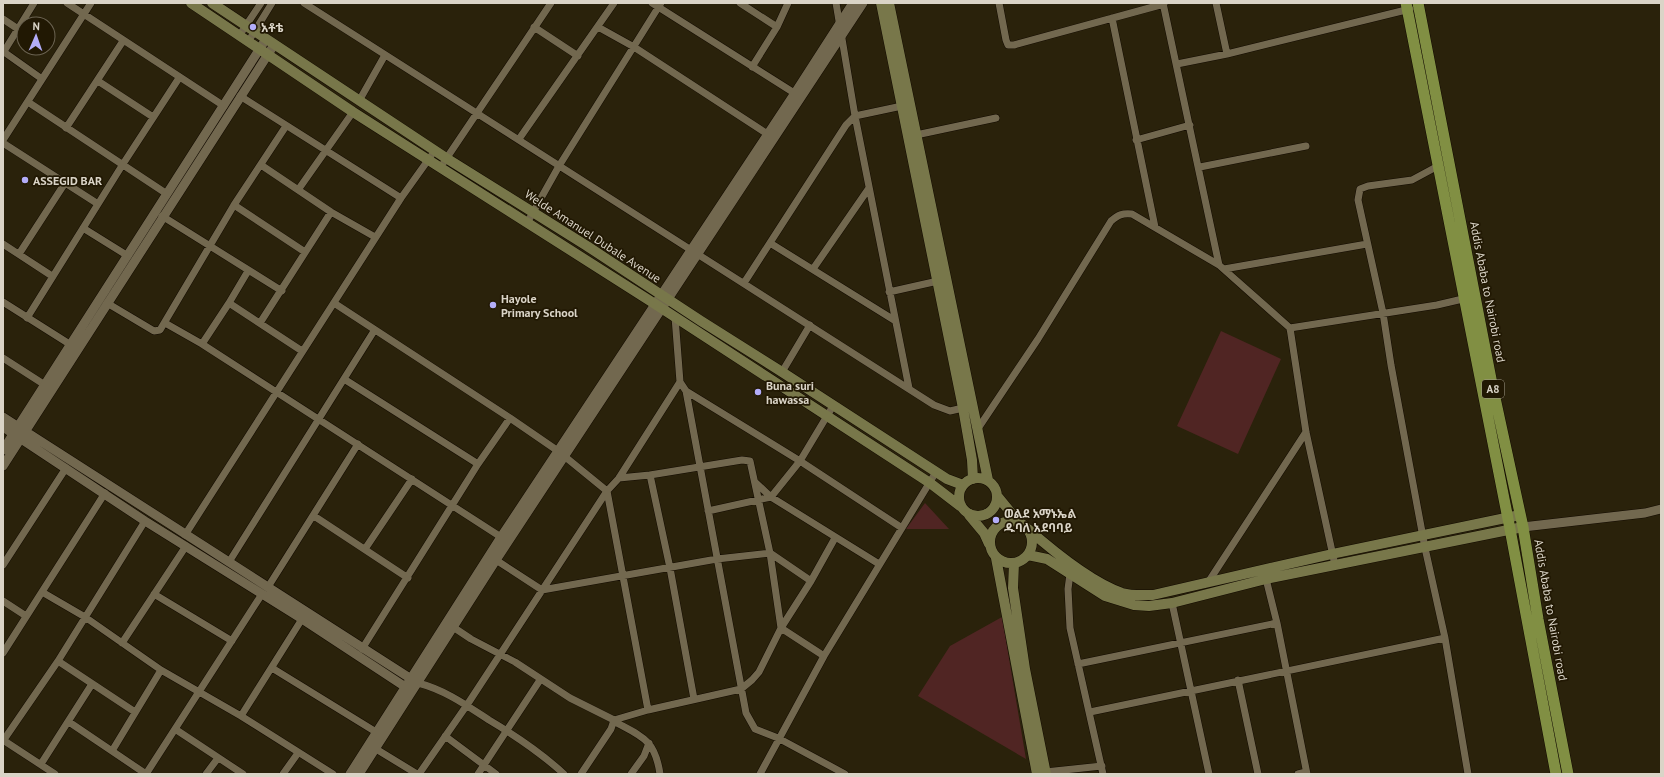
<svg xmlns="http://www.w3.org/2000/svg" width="1664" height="777" font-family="'PT Sans','Noto Sans Ethiopic',sans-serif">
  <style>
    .green { fill: #502523 }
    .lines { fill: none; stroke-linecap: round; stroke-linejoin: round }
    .minor-casing { stroke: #130b00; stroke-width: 8 }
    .tertiary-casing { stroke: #130b00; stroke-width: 10 }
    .secondary-casing { stroke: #130b00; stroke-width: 11 }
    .trunk-casing { stroke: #130b00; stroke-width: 12 }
    .minor { stroke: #72684f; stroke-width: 7 }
    .tertiary { stroke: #72684f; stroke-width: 9 }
    .secondary { stroke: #78774a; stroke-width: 10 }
    .trunk { stroke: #818f43; stroke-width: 11 }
    .poi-dot { fill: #b3adf9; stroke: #211803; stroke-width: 1.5 }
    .labels { text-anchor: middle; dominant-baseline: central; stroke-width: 3.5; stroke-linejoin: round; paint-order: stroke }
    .shield { fill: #211803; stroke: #a29c8c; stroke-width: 1 }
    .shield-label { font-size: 11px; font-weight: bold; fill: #dad4c7 }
    .poi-label { font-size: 12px; font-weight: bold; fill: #dad4c7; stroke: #211803; text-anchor: start }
    .street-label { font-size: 12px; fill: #dad4c7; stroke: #211803 }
  </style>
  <rect width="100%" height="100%" fill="#2a220b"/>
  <path class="green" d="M 1221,331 L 1281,359 L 1238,454 L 1177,426 Z
    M 925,503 L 949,529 L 906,529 Z
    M 1002,617 L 1026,759 L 918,696 L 950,646 Z"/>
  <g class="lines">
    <defs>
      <path id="minor" d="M 67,3 L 224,106
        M 304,3 L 934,405 L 950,411 L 963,408
        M 652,3 L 799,96
        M 740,3 L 777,27
        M 836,3 L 855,116 L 909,388
        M 999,3 L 1006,40 L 1008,45 L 1014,45 L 1164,4
        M 1163,3 L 1219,265 L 1290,328 L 1306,432 L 1335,565
        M 1216,3 L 1227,54
        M 1112,18 L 1155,227
        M 3,19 L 18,29
        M 534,27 L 578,56
        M 598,27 L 634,47 L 772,137
        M 239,36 L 261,3
        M 248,42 L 272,3
        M 4,52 L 42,79
        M 3,53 L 34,3
        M 1177,64 L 1227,54 L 1410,9
        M 752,67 L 777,27 L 788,3
        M 98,81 L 153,117
        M 240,96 L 401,198
        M 359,101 L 385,55
        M 28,102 L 167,194
        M 66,128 L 123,41
        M 916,135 L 996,118
        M 519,139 L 614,3
        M 3,140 L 91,3
        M 1136,140 L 1190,125
        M 3,143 L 98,204
        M 444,162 L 551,3
        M 261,165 L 331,212 L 375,237
        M 1438,166 L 1412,180 L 1368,186 L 1360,189 L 1358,200 L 1383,313 L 1391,365 L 1425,548 L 1445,638 L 1468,774
        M 1200,167 L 1306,146
        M 298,190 L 353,112
        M 234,205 L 305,252
        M 162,216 L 282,291
        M 527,223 L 559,166 L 661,3
        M 83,228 L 128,256
        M 770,243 L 894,320
        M 3,244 L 52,276
        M 19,254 L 65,183
        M 813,269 L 869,188
        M 1224,269 L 1367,244
        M 744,283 L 846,125 L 855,116 L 902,106
        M 889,292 L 938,281
        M 3,302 L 71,345
        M 107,303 L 154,331 L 160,330 L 234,205 L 286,126
        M 229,303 L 248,271
        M 334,303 L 510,418 L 558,451 L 607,491 L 648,710
        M 675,317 L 680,382 L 686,391 L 746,713 L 755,729 L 778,738 L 845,774
        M 27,318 L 123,164 L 179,78
        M 165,323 L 202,344 L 504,539
        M 260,323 L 331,212
        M 1290,328 L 1437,305 L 1467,298
        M 202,344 L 229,303 L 302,351
        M 3,358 L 45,385
        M 782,372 L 810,325
        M 344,379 L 478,464
        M 686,391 L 800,461 L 902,528
        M 977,430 L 1038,339 L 1111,221 C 1118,215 1122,213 1132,214 L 1219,265
        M 650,475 L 670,568 L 694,699
        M 619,478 L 650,475 L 742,460 L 750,461 L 770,553 L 781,628 L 824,656
        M 756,483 L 771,497 L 879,564
        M 708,511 L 771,497 L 800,461 L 833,406
        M 314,516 L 408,578
        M 185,535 L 401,198 L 431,156
        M 365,549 L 412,479
        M 496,560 L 542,590 L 717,559 L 770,553 L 811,581
        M 229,562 L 374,331
        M 3,565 L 66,468
        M 1070,574 L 1068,589 L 1070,628 L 1103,774
        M 1265,575 L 1277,623 L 1307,774
        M 1209,581 L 1306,432
        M 268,587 L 358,444
        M 42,592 L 85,617 L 161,670 L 241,716 L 333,774
        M 154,594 L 232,641
        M 3,601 L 26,616
        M 1172,603 L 1209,774
        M 453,627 L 471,639 L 515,662 L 570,698 L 614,720 L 648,710 L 741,689 L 752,680 L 759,672 L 781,628 L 811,581 L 835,538
        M 122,643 L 186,546
        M 362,649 L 478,464 L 510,418
        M 3,653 L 105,493
        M 58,661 L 135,712
        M 1078,664 L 1277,623
        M 272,668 L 376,732
        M 1238,680 L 1258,774
        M 418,683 C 445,690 466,705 489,720 C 516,736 541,753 564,774
        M 1090,712 L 1445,638
        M 241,716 L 302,619
        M 69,722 L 146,774
        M 615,722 C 643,737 655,740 660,774
        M 175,729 L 243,774
        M 445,736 L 496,774
        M 3,740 L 55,774
        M 3,741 L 58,661 L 145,521
        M 376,749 L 417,774
        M 112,751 L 161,670
        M 41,764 L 92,684
        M 1042,771 L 1045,772 L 1102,766
        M 146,774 L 262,594
        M 206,774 L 218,758
        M 283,774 L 298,753
        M 419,774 L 467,705 L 607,491 L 619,478 L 680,382
        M 478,774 L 540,680
        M 581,774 L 611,729 L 614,720
        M 631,774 L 644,756 L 649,743
        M 760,774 L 824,656 L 936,472
        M 1298,774 L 1306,772"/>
      <path id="tertiary" d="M 3,417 L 416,682
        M 3,427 L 145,521 L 302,619 L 410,690
        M 3,450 L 266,39
        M 3,466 L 274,45
        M 1523,527 L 1645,513 L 1661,509
        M 350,774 L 501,537 L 795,93 L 853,3
        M 359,774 L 496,560 L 863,3"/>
      <path id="secondary" d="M 191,3 L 353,112 L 655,304 L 930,483 L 960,506
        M 212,3 L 446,158 L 587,246 L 701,321 L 782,372 L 947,479 L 963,485
        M 881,3 L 963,408 L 972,460 L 973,479
        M 889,3 L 988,480
        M959 497a19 19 0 1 1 38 0a19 19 0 1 1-38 0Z
        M 998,497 L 1012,514 L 1020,522
        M 969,515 L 984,533 L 989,544
        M990 542a21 21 0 1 1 42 0a21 21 0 1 1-42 0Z
        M 1028,529 C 1053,551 1091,582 1122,593 C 1132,596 1143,595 1153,595 L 1332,554 L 1520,515
        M 1028,555 L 1047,559 L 1105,596 L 1134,605 L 1149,606 L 1172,603 L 1266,579 L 1523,527
        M 996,558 L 1037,774
        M 1014,563 L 1013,588 L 1025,669 L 1046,774"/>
      <path id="trunk" d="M 1406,3 L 1510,529 L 1556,774
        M 1418,3 L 1492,384 L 1523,527 L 1538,619 L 1568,774"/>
    </defs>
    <use href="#minor" class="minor-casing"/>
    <use href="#tertiary" class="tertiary-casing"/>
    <use href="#secondary" class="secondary-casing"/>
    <use href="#trunk" class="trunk-casing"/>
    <use href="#minor" class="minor"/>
    <use href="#tertiary" class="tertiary"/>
    <use href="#secondary" class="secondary"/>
    <use href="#trunk" class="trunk"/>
  </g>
  <g class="poi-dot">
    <circle cx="253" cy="27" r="4"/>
    <circle cx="25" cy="180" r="4"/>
    <circle cx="493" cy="305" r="4"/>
    <circle cx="758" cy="392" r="4"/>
    <circle cx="996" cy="520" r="4"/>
  </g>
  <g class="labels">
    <rect class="shield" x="1482" y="380" width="22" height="18" rx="3"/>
    <g class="shield-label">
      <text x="1493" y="389">A8</text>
    </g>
    <g class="poi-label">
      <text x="261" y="27">አቶቴ</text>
      <text x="33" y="180">ASSEGID BAR</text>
      <text x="501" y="298">Hayole<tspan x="501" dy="14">Primary School</tspan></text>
      <text x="766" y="385">Buna suri<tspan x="766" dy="14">hawassa</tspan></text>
      <text x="1004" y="513">ወልደ አማኑኤል<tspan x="1004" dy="14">ዱባለ አደባባይ</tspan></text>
    </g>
    <g class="street-label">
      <text transform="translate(593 236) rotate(33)">Welde Amanuel Dubale Avenue</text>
      <text transform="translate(1488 292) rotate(79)">Addis Ababa to Nairobi road</text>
      <text transform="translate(1551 610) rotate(80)">Addis Ababa to Nairobi road</text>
    </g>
  </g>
  <rect width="1664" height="777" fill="none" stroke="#dad4c7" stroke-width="8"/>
  <g transform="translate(36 36) rotate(2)"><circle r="19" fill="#211803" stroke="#6b6351"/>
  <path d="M0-3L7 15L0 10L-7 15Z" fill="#b3adf9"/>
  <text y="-6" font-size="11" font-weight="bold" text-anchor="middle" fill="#dad4c7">N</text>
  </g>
</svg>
